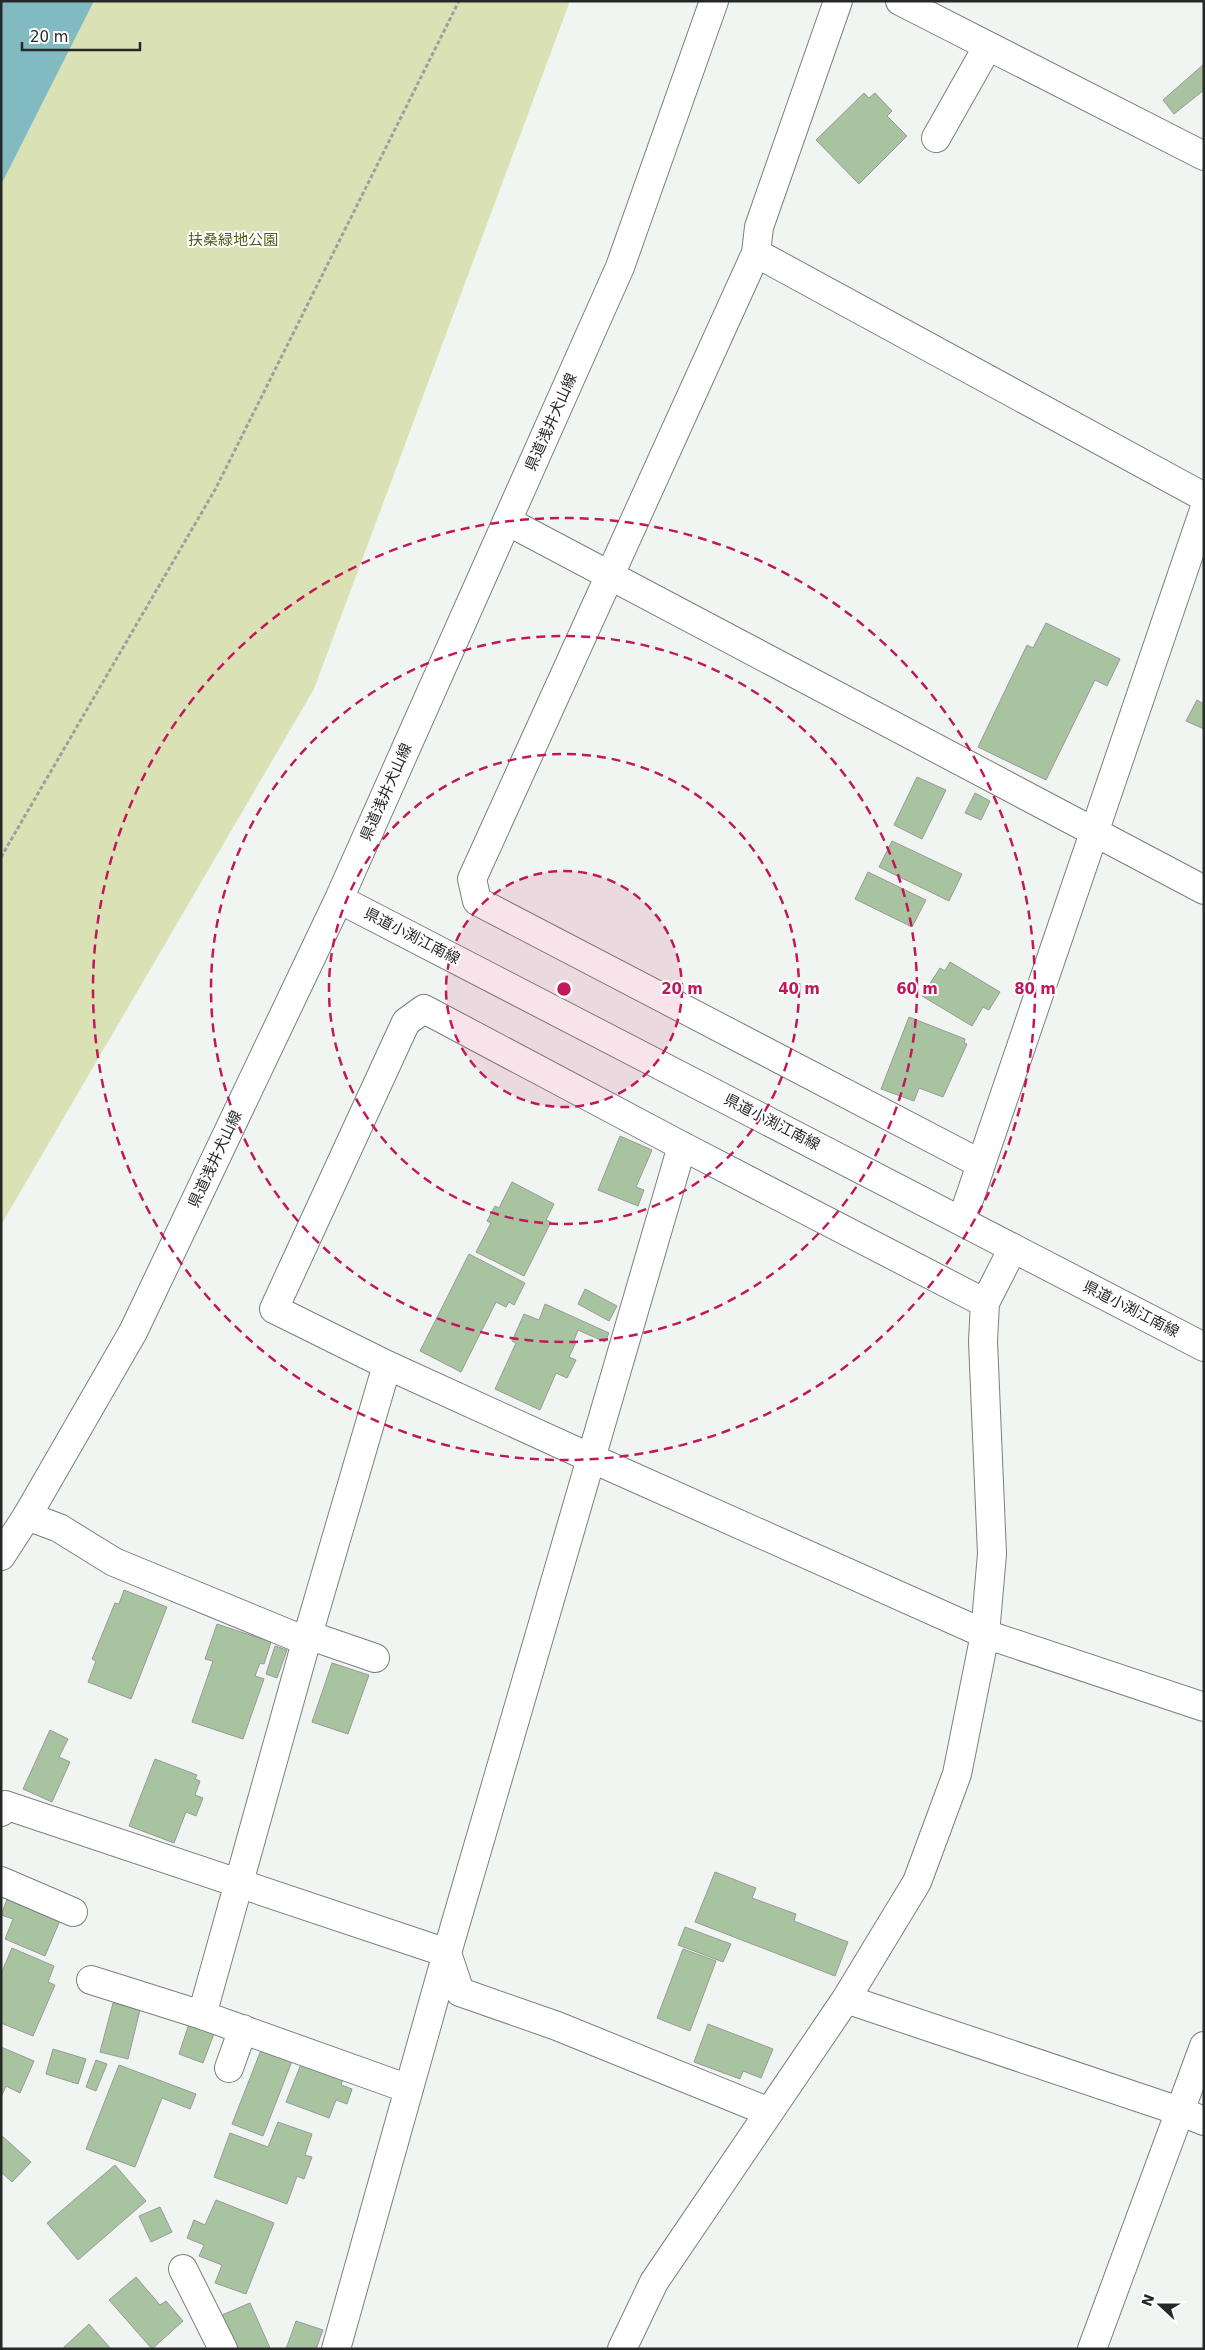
<svg xmlns="http://www.w3.org/2000/svg" width="1205" height="2350" font-family="'DejaVu Sans','Noto Sans JP',sans-serif">
  <style>
    .green { fill: #dae1b5 }
    .water { fill: #82bac1 }
    .building { fill: #a7c39f; stroke: #989b97 }
    .lines { fill: none; stroke-linecap: round; stroke-linejoin: round }
    .street-casing { stroke: #7b807d; stroke-width: 30 }
    .secondary-casing { stroke: #7b807d; stroke-width: 30 }
    .path { stroke: #9ca09e; stroke-width: 3; stroke-dasharray: 4 2.5; stroke-linecap: butt }
    .street { stroke: #fff; stroke-width: 28 }
    .secondary { stroke: #fff; stroke-width: 28 }
    .ring { fill: none; stroke: #c2185b; stroke-width: 2.5; stroke-dasharray: 9 6 }
    .labels { text-anchor: middle; dominant-baseline: central; stroke-width: 4; stroke-linejoin: round; paint-order: stroke }
    .park-label { font-size: 15px; fill: #555c19; stroke: #fff }
    .street-label { font-size: 15px; fill: #262827; stroke: #fff }
    .centre { fill: #c2185b; stroke: #fff; stroke-width: 2.5 }
    .ring-label { font-size: 15px; text-anchor: middle; font-weight: bold; fill: #c2185b; stroke: #fff; stroke-width: 4; stroke-linejoin: round; paint-order: stroke }
  </style>
  <rect width="100%" height="100%" fill="#f0f5f2"/>
  <path class="green" d="M 94,1 L 570,1 L 314,689 L 1,1225 L 1,185 Z"/>
  <path class="water" d="M 1,1 L 94,1 L 1,185 Z"/>
  <path class="building" d="M 1204,64 L 1204,90 L 1174,114 L 1163,100 Z
    M 864,93 L 869,98 L 875,93 L 892,111 L 887,116 L 907,136 L 859,184 L 816,140 Z
    M 1046,623 L 1120,659 L 1107,686 L 1095,680 L 1046,780 L 978,747 L 1027,645 L 1033,648 Z
    M 1197,700 L 1204,704 L 1204,729 L 1186,721 Z
    M 917,777 L 946,790 L 922,839 L 894,825 Z
    M 975,793 L 990,801 L 981,820 L 965,813 Z
    M 892,841 L 962,874 L 949,901 L 879,867 Z
    M 868,872 L 926,900 L 912,927 L 855,899 Z
    M 950,962 L 1000,992 L 989,1010 L 983,1007 L 972,1026 L 922,996 L 940,968 L 945,971 Z
    M 909,1017 L 965,1039 L 964,1043 L 967,1044 L 943,1097 L 919,1088 L 914,1101 L 881,1089 Z
    M 620,1136 L 652,1150 L 636,1187 L 644,1190 L 638,1206 L 598,1190 Z
    M 512,1182 L 554,1204 L 546,1220 L 551,1222 L 524,1276 L 476,1252 L 491,1223 L 487,1221 L 495,1206 L 499,1208 Z
    M 469,1254 L 525,1283 L 514,1305 L 509,1302 L 506,1307 L 496,1302 L 461,1372 L 420,1351 Z
    M 585,1289 L 617,1306 L 609,1321 L 578,1304 Z
    M 545,1304 L 609,1333 L 605,1342 L 578,1330 L 574,1340 L 576,1342 L 569,1357 L 576,1360 L 567,1378 L 556,1373 L 540,1410 L 495,1389 L 516,1343 L 512,1341 L 524,1314 L 539,1320 Z
    M 124,1590 L 167,1607 L 131,1699 L 88,1682 L 96,1661 L 92,1659 L 115,1603 L 119,1604 Z
    M 217,1624 L 271,1642 L 264,1664 L 260,1663 L 255,1676 L 264,1679 L 243,1739 L 192,1722 L 213,1661 L 205,1659 Z
    M 275,1646 L 287,1650 L 277,1678 L 266,1674 Z
    M 332,1663 L 369,1675 L 348,1734 L 312,1722 Z
    M 50,1730 L 68,1739 L 59,1757 L 70,1762 L 52,1802 L 23,1789 Z
    M 155,1759 L 197,1775 L 195,1779 L 200,1781 L 195,1795 L 203,1798 L 196,1816 L 186,1812 L 174,1843 L 129,1826 Z
    M 715,1872 L 756,1888 L 752,1898 L 796,1914 L 794,1921 L 848,1942 L 835,1976 L 695,1922 Z
    M 8,1897 L 61,1918 L 45,1956 L 5,1939 L 13,1919 L 1,1915 Z
    M 685,1927 L 731,1944 L 723,1962 L 678,1945 Z
    M 12,1948 L 54,1966 L 48,1982 L 55,1985 L 33,2036 L 1,2023 L 1,1974 Z
    M 683,1949 L 716,1961 L 690,2031 L 657,2018 Z
    M 113,2003 L 140,2010 L 128,2059 L 100,2052 Z
    M 190,2021 L 215,2031 L 203,2063 L 179,2054 Z
    M 708,2024 L 773,2049 L 761,2078 L 743,2071 L 740,2079 L 694,2062 Z
    M 263,2045 L 294,2056 L 263,2136 L 232,2124 Z
    M 1,2047 L 34,2061 L 20,2093 L 6,2086 L 1,2097 Z
    M 53,2049 L 86,2059 L 78,2084 L 46,2074 Z
    M 303,2059 L 344,2075 L 341,2085 L 352,2089 L 347,2104 L 336,2100 L 329,2118 L 286,2102 Z
    M 96,2060 L 107,2064 L 96,2091 L 86,2087 Z
    M 119,2065 L 196,2094 L 190,2109 L 162,2098 L 135,2167 L 86,2149 Z
    M 278,2122 L 312,2134 L 305,2155 L 312,2157 L 304,2179 L 297,2176 L 287,2204 L 214,2177 L 230,2133 L 268,2147 Z
    M 1,2135 L 31,2162 L 12,2182 L 1,2172 Z
    M 115,2165 L 146,2201 L 78,2260 L 47,2223 Z
    M 216,2200 L 274,2223 L 246,2294 L 215,2283 L 222,2265 L 199,2256 L 204,2245 L 187,2238 L 194,2220 L 205,2225 Z
    M 160,2207 L 172,2232 L 151,2242 L 139,2216 Z
    M 136,2277 L 160,2305 L 166,2301 L 183,2321 L 152,2349 L 109,2300 Z
    M 250,2303 L 270,2348 L 268,2349 L 238,2349 L 222,2315 Z
    M 296,2321 L 323,2330 L 316,2349 L 286,2349 Z
    M 89,2324 L 111,2349 L 62,2349 Z"/>
  <g class="lines">
    <defs>
      <path id="street" d="M 838,1 L 759,227 L 756,253 L 472,879 L 477,901 L 981,1164
        M 900,1 L 1204,156
        M 936,138 L 988,46
        M 756,253 L 1204,497
        M 507,521 L 1204,890
        M 962,1220 L 1204,510
        M 985,1303 L 682,1146 L 424,1009 L 406,1022 L 274,1309 L 387,1365 L 593,1459 L 985,1634 L 1204,1707
        M 27,1516 L 59,1528 L 114,1562 L 306,1641
        M 308,1635 L 375,1658
        M 1,1812 L 5,1805 L 447,1953 L 460,1992 L 557,2026 L 769,2112
        M 1,1881 L 73,1912
        M 91,1980 L 202,2015 L 409,2089
        M 846,1999 L 1179,2111 L 1204,2121
        M 202,2015 L 308,1635 L 387,1365
        M 229,2068 L 243,2029
        M 183,2269 L 223,2349
        M 336,2349 L 447,1953 L 682,1146
        M 622,2349 L 654,2282 L 846,1999 L 917,1882 L 957,1774 L 985,1634 L 992,1554 L 983,1341 L 985,1303 L 1013,1248
        M 1092,2349 L 1204,2046"/>
      <path id="secondary" d="M 339,899 L 1204,1347
        M 1,1556 L 27,1516 L 133,1332 L 339,899 L 620,267 L 714,1"/>
    </defs>
    <use href="#street" class="street-casing"/>
    <use href="#secondary" class="secondary-casing"/>
    <path class="path" d="M 1,857 L 216,488 L 459,1"/>
    <use href="#street" class="street"/>
    <use href="#secondary" class="secondary"/>
  </g>
  <circle cx="564" cy="989" r="118" fill="#c2185b" fill-opacity=".12"/>
  <g class="ring">
    <circle cx="564" cy="989" r="118"/>
    <circle cx="564" cy="989" r="235"/>
    <circle cx="564" cy="989" r="353"/>
    <circle cx="564" cy="989" r="471"/>
  </g>
  <g class="labels">
    <g class="park-label">
      <text x="233" y="240">扶桑緑地公園</text>
    </g>
    <g class="street-label">
      <text transform="translate(551 422) rotate(-66)">県道浅井犬山線</text>
      <text transform="translate(386 792) rotate(-66)">県道浅井犬山線</text>
      <text transform="translate(412 936) rotate(27)">県道小渕江南線</text>
      <text transform="translate(772 1122) rotate(27)">県道小渕江南線</text>
      <text transform="translate(215 1159) rotate(-65)">県道浅井犬山線</text>
      <text transform="translate(1131 1309) rotate(27)">県道小渕江南線</text>
    </g>
  </g>
  <circle cx="564" cy="989" r="8" class="centre"/>
  <g class="ring-label">
    <text x="682" y="994">20 m</text>
    <text x="799" y="994">40 m</text>
    <text x="917" y="994">60 m</text>
    <text x="1035" y="994">80 m</text>
  </g>
  <rect width="1205" height="2350" fill="none" stroke="#262827" stroke-width="5"/>
  <g transform="translate(1160 2305) rotate(291)" stroke="#ffffff" stroke-width="4" paint-order="stroke">
  <path d="M0-4L9 19L0 12L-9 19Z" fill="#262827"/>
  <text y="-8" font-size="14" font-weight="bold" text-anchor="middle" fill="#262827">N</text>
  </g>
  <path d="M22 42v8h118v-8" fill="none" stroke="#262827" stroke-width="2.5"/>
  <text x="30" y="42" font-size="15" fill="#262827" stroke="#ffffff" stroke-width="4" paint-order="stroke">20 m</text>
</svg>
